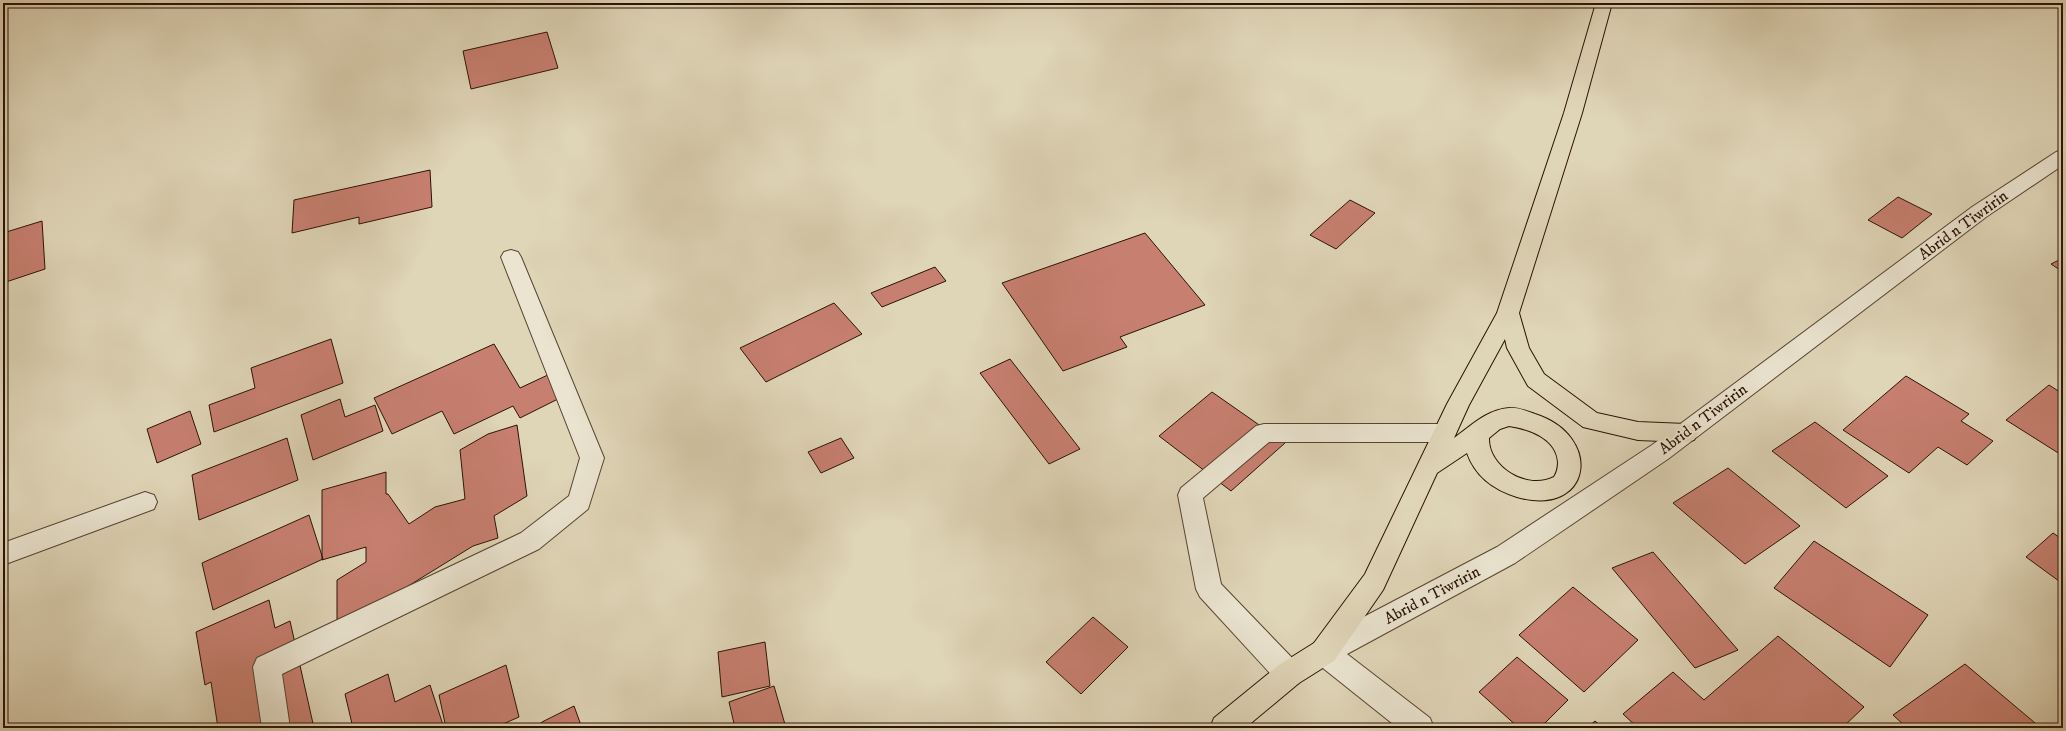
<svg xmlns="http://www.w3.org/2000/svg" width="2066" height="731" font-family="'IM FELL DW Pica',serif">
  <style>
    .building { fill: #c77f70; stroke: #2b1205 }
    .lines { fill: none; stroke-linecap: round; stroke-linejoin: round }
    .minor-casing { stroke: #584332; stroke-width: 2 }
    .major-casing { stroke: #2b1205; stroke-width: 2 }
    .minor { fill: #eae4d0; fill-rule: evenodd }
    .major { fill: #dfd5b7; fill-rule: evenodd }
    .labels { text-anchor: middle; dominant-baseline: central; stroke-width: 3.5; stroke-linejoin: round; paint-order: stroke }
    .street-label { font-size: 16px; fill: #2b1205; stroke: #eae4d0 }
  </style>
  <rect width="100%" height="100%" fill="#dfd5b7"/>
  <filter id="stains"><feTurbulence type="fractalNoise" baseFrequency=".005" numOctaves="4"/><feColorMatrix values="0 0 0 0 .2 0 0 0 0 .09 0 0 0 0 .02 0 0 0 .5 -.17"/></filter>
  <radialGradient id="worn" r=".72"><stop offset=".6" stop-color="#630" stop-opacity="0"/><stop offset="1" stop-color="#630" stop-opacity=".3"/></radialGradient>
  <path class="building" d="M 547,32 L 558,68 L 471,89 L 463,51 Z
    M 430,170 L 432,207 L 359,224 L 359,217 L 292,233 L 294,200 Z
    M 1898,197 L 1932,214 L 1902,238 L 1868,220 Z
    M 1350,200 L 1375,213 L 1336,249 L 1310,235 Z
    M 42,221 L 45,269 L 3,283 L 3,233 Z
    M 1145,233 L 1205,305 L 1120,337 L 1127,347 L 1063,371 L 1002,283 Z
    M 2063,258 L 2063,272 L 2051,264 Z
    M 935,267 L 946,281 L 882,307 L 871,293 Z
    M 834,303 L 862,334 L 766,382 L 740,348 Z
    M 331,339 L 343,383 L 214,432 L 209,405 L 255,388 L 251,368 Z
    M 494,344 L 520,388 L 552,373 L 566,395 L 520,418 L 513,406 L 454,434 L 442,411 L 392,434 L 374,398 Z
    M 1010,359 L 1080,449 L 1049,464 L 980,373 Z
    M 1906,376 L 1969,414 L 1961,421 L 1993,441 L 1967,465 L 1938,447 L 1909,473 L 1843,430 Z
    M 2049,385 L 2063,394 L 2063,456 L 2006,420 Z
    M 1212,392 L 1285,443 L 1231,491 L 1159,436 Z
    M 340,399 L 345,417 L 375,405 L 383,431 L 313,460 L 301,415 Z
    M 190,411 L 201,444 L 157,463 L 147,429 Z
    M 1815,422 L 1888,476 L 1846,508 L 1772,451 Z
    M 517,425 L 527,496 L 494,516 L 498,538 L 473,546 L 337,630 L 337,580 L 366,562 L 366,547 L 322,560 L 322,490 L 386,472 L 386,494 L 388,494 L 409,524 L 435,507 L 465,499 L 460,450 L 488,434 Z
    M 287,438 L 298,480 L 199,520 L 192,475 Z
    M 841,438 L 854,458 L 821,473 L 808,452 Z
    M 1728,468 L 1800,526 L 1745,564 L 1673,503 Z
    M 309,515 L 323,559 L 213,610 L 202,563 Z
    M 2053,533 L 2063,540 L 2063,584 L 2026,557 Z
    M 1814,541 L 1928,615 L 1890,667 L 1774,588 Z
    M 1653,552 L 1738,650 L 1695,668 L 1612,568 Z
    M 1573,587 L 1638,640 L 1584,692 L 1519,635 Z
    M 269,600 L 275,628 L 290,621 L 314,728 L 218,728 L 211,682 L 205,685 L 196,632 Z
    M 1093,617 L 1128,647 L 1081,694 L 1046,662 Z
    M 1778,636 L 1864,707 L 1842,728 L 1638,728 L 1623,714 L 1673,672 L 1704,700 Z
    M 765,642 L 770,686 L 722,697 L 718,652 Z
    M 1517,657 L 1568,700 L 1540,728 L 1519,728 L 1479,692 Z
    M 1965,664 L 2041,728 L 1907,728 L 1893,715 Z
    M 506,665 L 519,717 L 494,728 L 446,728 L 439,695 Z
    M 388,674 L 395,702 L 430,685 L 444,728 L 353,728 L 345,694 Z
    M 774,686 L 786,728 L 735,728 L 729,702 Z
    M 574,706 L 582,728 L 535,728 L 542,722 Z
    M 1595,721 L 1603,728 L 1587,728 Z"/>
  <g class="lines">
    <defs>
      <path id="minor" d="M 2063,150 L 2063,165 L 1986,217 L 1668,459 L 1515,563 L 1347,654 L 1430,718 L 1434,728 L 1398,728 L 1314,661 L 1311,652 L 1314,643 L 1497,547 L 1652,445 L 1972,207 L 2056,152 Z
        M 511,250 L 518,252 L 521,257 L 604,458 L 588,509 L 539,549 L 282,674 L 290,728 L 262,728 L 253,667 L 257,658 L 521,533 L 569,496 L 580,458 L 501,257 L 504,252 Z
        M 1264,424 L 1444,424 L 1452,426 L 1456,433 L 1452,440 L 1444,442 L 1269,442 L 1203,498 L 1221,584 L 1299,665 L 1303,674 L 1299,683 L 1289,687 L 1279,683 L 1200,597 L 1196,589 L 1178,495 L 1181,488 L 1256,426 Z
        M 145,492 L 154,495 L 157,502 L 154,509 L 3,565 L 3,543 Z"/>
      <path id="major" d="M 1596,3 L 1612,3 L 1582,113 L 1519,313 L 1529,348 L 1544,374 L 1597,413 L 1638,422 L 1686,424 L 1694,426 L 1698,433 L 1694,440 L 1686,442 L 1638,440 L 1583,427 L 1528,386 L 1507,348 L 1505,339 L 1469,405 L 1454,438 C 1471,426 1486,410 1509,408 C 1517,407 1527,411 1535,414 C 1604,436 1592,518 1517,497 C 1494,490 1475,476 1467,453 L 1437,473 L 1383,590 L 1334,661 L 1299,683 L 1245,728 L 1210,728 L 1214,718 L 1279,665 L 1314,643 L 1365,574 L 1447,404 L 1497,313 L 1564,113 ZM 1509,426 C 1529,429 1556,438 1558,462 C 1558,468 1557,472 1554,477 C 1527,491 1488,467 1489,438 L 1500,429 Z"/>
    </defs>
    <use href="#minor" class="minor-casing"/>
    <use href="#major" class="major-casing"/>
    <use href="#minor" class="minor"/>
    <use href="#major" class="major"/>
  </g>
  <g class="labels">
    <g class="street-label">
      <text transform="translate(1963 225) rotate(-36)">Abrid n Tiwririn</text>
      <text transform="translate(1703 419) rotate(-37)">Abrid n Tiwririn</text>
      <text transform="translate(1432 595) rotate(-28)">Abrid n Tiwririn</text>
    </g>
  </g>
  <rect width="2066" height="731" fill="none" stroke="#dfd5b7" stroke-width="16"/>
  <rect x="4" y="4" width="2058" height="723" fill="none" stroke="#2b1205" stroke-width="2"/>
  <rect x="8" y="8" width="2050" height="715" fill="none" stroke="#2b1205"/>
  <rect width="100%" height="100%" filter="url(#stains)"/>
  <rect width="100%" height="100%" fill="url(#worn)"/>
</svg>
